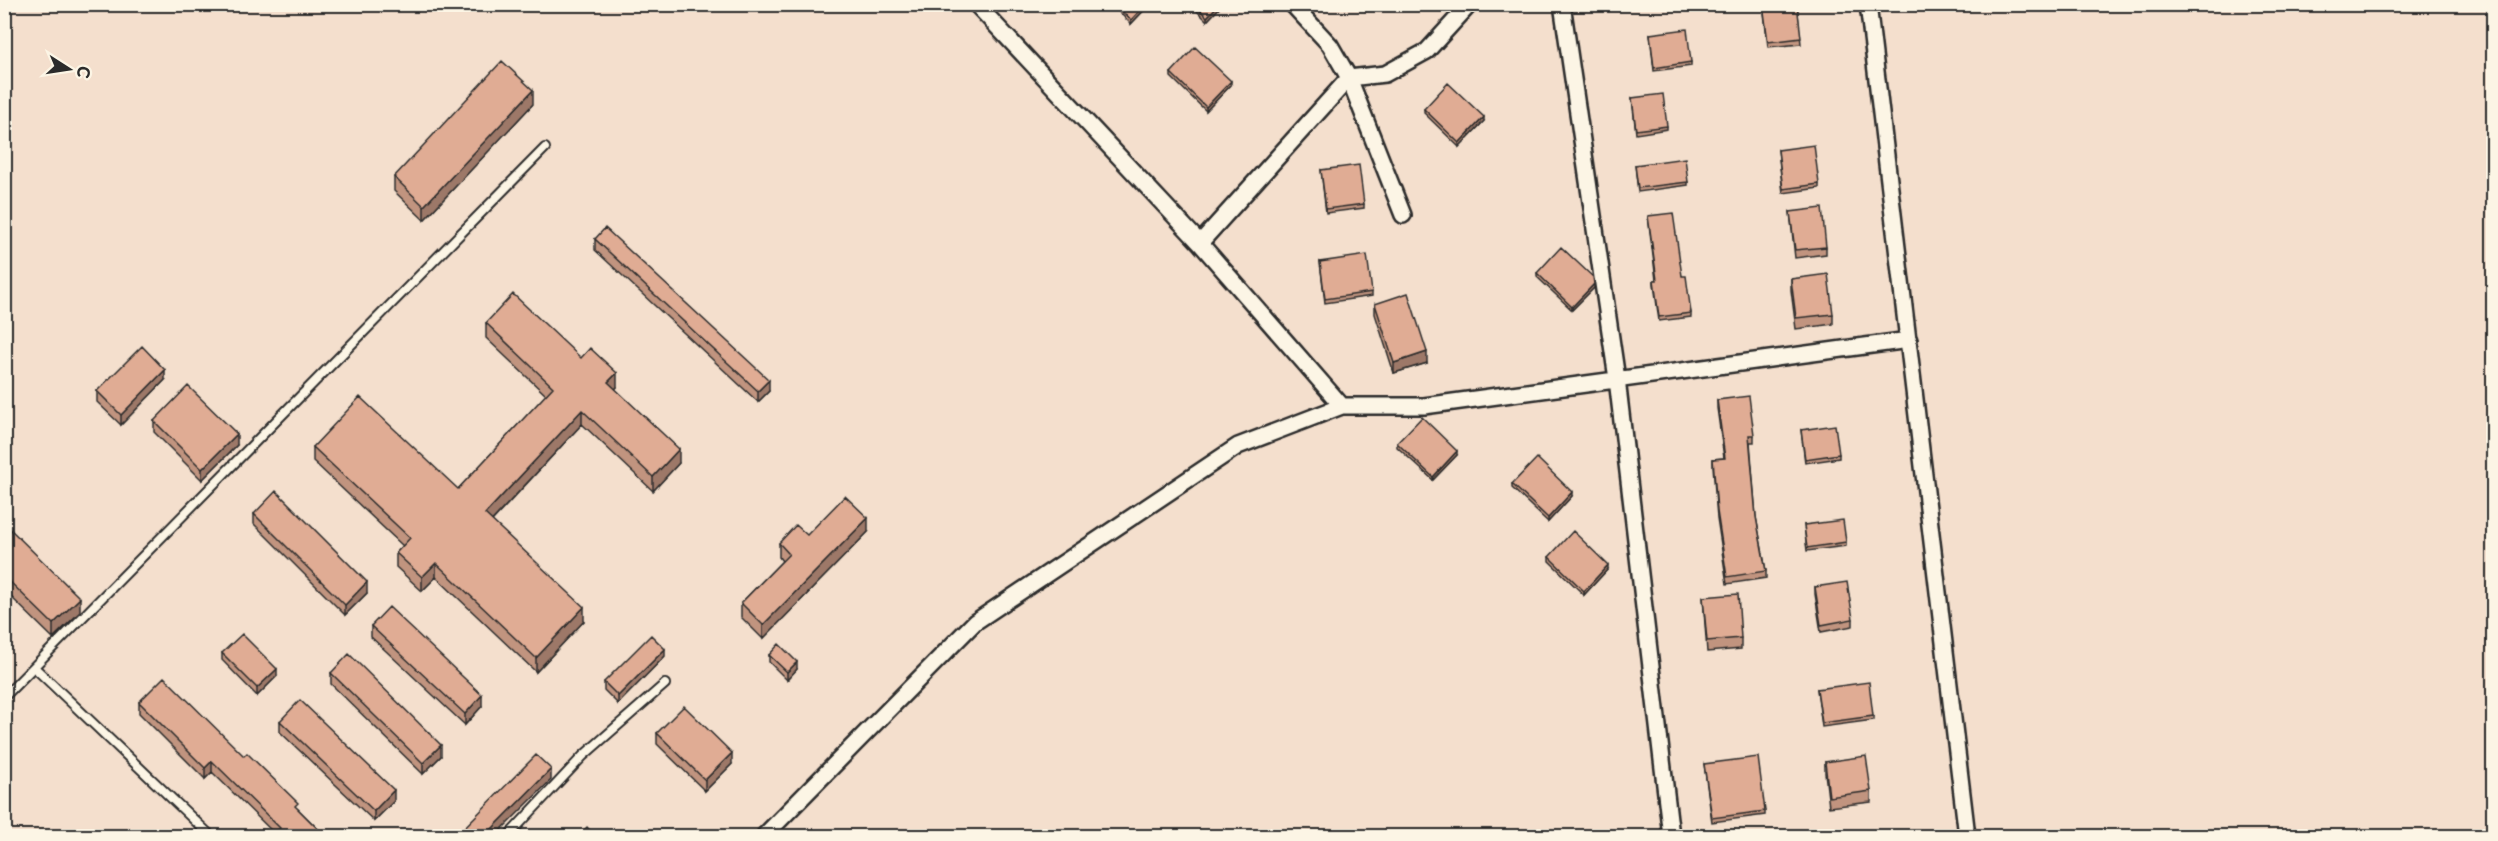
<svg xmlns="http://www.w3.org/2000/svg" width="2498" height="841" font-family="'Playpen Sans',sans-serif">
  <style>
    .lines { fill: none; stroke-linecap: round; stroke-linejoin: round }
    .lane-casing { stroke: #2b2b2b; stroke-width: 12 }
    .street-casing { stroke: #2b2b2b; stroke-width: 20 }
    .lane { stroke: #fcf5e5; stroke-width: 8 }
    .street { stroke: #fcf5e5; stroke-width: 15 }
    .wall { fill: #c1947f; stroke: #2b2b2b; stroke-width: 1.5 }
    .shaded-wall { fill: #9d7868; stroke: #2b2b2b; stroke-width: 1.5 }
    .building { fill: #e0ac94; stroke: #2b2b2b; stroke-width: 1.5 }
  </style>
  <rect width="100%" height="100%" fill="#f4dfcd"/>
  <filter id="ink" filterUnits="userSpaceOnUse"><feTurbulence type="fractalNoise" baseFrequency=".0167" numOctaves="2"/><feDisplacementMap in="SourceGraphic" scale="12" xChannelSelector="R" yChannelSelector="G"/><feConvolveMatrix kernelMatrix="1 2 1 2 8 2 1 2 1" color-interpolation-filters="sRGB"/></filter>
  <g filter="url(#ink)">
    <g class="lines">
      <defs>
        <path id="lane" d="M 35,668 L 211,836
          M 4,697 L 545,148
          M 508,836 L 583,756 L 665,684"/>
        <path id="street" d="M 976,4 L 1200,243 L 1342,406
          M 1292,4 L 1330,45 L 1349,78 L 1403,215
          M 1562,4 L 1617,379 L 1671,836
          M 1868,4 L 1967,836
          M 1200,243 L 1349,78 L 1385,74 L 1427,51 L 1470,4
          M 764,836 L 975,622 L 1238,446 L 1342,406 L 1424,406 L 1909,340"/>
      </defs>
      <use href="#lane" class="lane-casing"/>
      <use href="#street" class="street-casing"/>
      <use href="#lane" class="lane"/>
      <use href="#street" class="street"/>
    </g>
    <path class="wall" d="M 1111,4 L 1150,4 L 1131,24 Z
      M 1190,4 L 1223,4 L 1207,21 Z
      M 1763,4 L 1797,4 L 1801,44 L 1768,47 Z
      M 1650,34 L 1691,62 L 1691,66 L 1654,71 Z
      M 1171,73 L 1231,85 L 1206,111 L 1171,77 Z
      M 1632,98 L 1667,126 L 1667,129 L 1636,134 Z
      M 533,104 L 424,220 L 394,191 L 394,177 Z
      M 1424,109 L 1484,121 L 1459,147 L 1424,113 Z
      M 1778,150 L 1819,184 L 1819,188 L 1783,193 Z
      M 1635,165 L 1688,182 L 1688,185 L 1638,192 Z
      M 1321,170 L 1364,204 L 1364,208 L 1326,213 Z
      M 1790,212 L 1826,247 L 1826,254 L 1795,258 Z
      M 1648,216 L 1682,276 L 1691,313 L 1691,317 L 1659,321 L 1654,284 L 1654,280 L 1656,280 Z
      M 595,239 L 769,391 L 758,402 L 595,250 Z
      M 1320,262 L 1372,292 L 1372,296 L 1325,303 Z
      M 1537,273 L 1594,288 L 1572,310 L 1537,277 Z
      M 1791,279 L 1833,314 L 1833,324 L 1796,329 L 1791,290 Z
      M 1375,304 L 1427,363 L 1394,373 L 1375,314 Z
      M 486,323 L 581,358 L 617,387 L 615,389 L 679,463 L 653,491 L 582,424 L 492,521 L 584,621 L 536,672 L 436,577 L 422,591 L 396,567 L 396,553 L 403,546 L 313,461 L 313,447 L 458,489 L 546,395 L 486,338 Z
      M 165,380 L 121,425 L 97,402 L 97,391 Z
      M 1717,400 L 1754,435 L 1754,442 L 1750,442 L 1756,517 L 1766,571 L 1766,578 L 1727,584 L 1717,518 L 1713,466 L 1713,459 L 1724,458 L 1717,408 Z
      M 154,421 L 237,445 L 202,480 L 154,432 Z
      M 1801,430 L 1839,454 L 1839,458 L 1805,463 Z
      M 1397,443 L 1457,455 L 1433,480 L 1397,447 Z
      M 1512,484 L 1572,496 L 1548,522 L 1512,488 Z
      M 254,514 L 367,593 L 345,615 L 254,524 Z
      M 4,523 L 80,612 L 53,638 L 4,590 Z
      M 1804,525 L 1846,542 L 1846,546 L 1807,551 Z
      M 868,532 L 763,639 L 741,617 L 741,603 L 782,561 L 779,557 L 779,543 L 807,535 Z
      M 1549,557 L 1608,569 L 1584,595 L 1549,561 Z
      M 1815,587 L 1853,619 L 1853,626 L 1821,632 L 1815,594 Z
      M 1703,597 L 1741,638 L 1741,649 L 1707,652 Z
      M 371,626 L 482,706 L 465,725 L 371,637 Z
      M 222,653 L 277,676 L 257,696 L 222,660 Z
      M 769,655 L 797,669 L 787,680 L 769,662 Z
      M 665,656 L 618,704 L 604,690 L 604,682 Z
      M 331,673 L 441,756 L 423,774 L 331,684 Z
      M 1817,689 L 1873,716 L 1873,720 L 1822,727 Z
      M 139,702 L 298,809 L 326,837 L 276,837 L 276,835 L 212,772 L 205,779 L 139,713 Z
      M 280,721 L 394,801 L 374,821 L 280,732 Z
      M 657,733 L 732,764 L 705,791 L 657,744 Z
      M 1825,762 L 1871,791 L 1871,802 L 1829,807 L 1825,773 Z
      M 1704,764 L 1765,811 L 1765,815 L 1712,822 Z"/>
    <path class="shaded-wall" d="M 1146,4 L 1150,4 L 1131,24 L 1131,20 Z
      M 1219,4 L 1223,4 L 1207,21 L 1207,17 Z
      M 1231,81 L 1231,85 L 1206,111 L 1206,107 Z
      M 533,90 L 533,104 L 424,220 L 424,206 Z
      M 1484,117 L 1484,121 L 1459,147 L 1459,143 Z
      M 1594,284 L 1594,288 L 1572,310 L 1572,307 Z
      M 1427,352 L 1427,363 L 1394,373 L 1394,363 Z
      M 165,370 L 165,380 L 121,425 L 121,415 Z
      M 617,373 L 617,387 L 608,396 L 608,382 Z
      M 769,380 L 769,391 L 758,402 L 758,391 Z
      M 582,410 L 582,424 L 485,528 L 485,514 Z
      M 237,434 L 237,445 L 202,480 L 202,469 Z
      M 679,449 L 679,463 L 653,491 L 653,477 Z
      M 1457,451 L 1457,455 L 1433,480 L 1433,477 Z
      M 1572,492 L 1572,496 L 1548,522 L 1548,518 Z
      M 868,518 L 868,532 L 763,639 L 763,625 Z
      M 436,563 L 436,577 L 422,591 L 422,577 Z
      M 1608,565 L 1608,569 L 1584,595 L 1584,591 Z
      M 367,582 L 367,593 L 345,615 L 345,605 Z
      M 80,598 L 80,612 L 53,638 L 53,624 Z
      M 584,607 L 584,621 L 536,672 L 536,658 Z
      M 665,649 L 665,656 L 618,704 L 618,696 Z
      M 797,662 L 797,669 L 787,680 L 787,672 Z
      M 277,669 L 277,676 L 257,696 L 257,688 Z
      M 482,695 L 482,706 L 465,725 L 465,714 Z
      M 441,745 L 441,756 L 423,774 L 423,763 Z
      M 732,753 L 732,764 L 705,791 L 705,780 Z
      M 212,761 L 212,772 L 205,779 L 205,768 Z
      M 551,769 L 551,780 L 494,837 L 484,837 Z
      M 394,790 L 394,801 L 374,821 L 374,811 Z"/>
    <path class="building" d="M 1115,4 L 1146,4 L 1131,20 Z
      M 1194,4 L 1219,4 L 1207,17 Z
      M 1763,4 L 1797,4 L 1801,38 L 1768,42 Z
      M 1687,29 L 1691,62 L 1654,68 L 1650,34 Z
      M 1195,47 L 1231,81 L 1206,107 L 1171,73 Z
      M 502,61 L 533,90 L 424,206 L 394,177 Z
      M 1448,83 L 1484,117 L 1459,143 L 1424,109 Z
      M 1663,94 L 1667,126 L 1636,130 L 1632,98 Z
      M 1814,145 L 1819,184 L 1783,189 L 1778,150 Z
      M 1685,158 L 1688,182 L 1638,188 L 1635,165 Z
      M 1359,165 L 1364,204 L 1326,209 L 1321,170 Z
      M 1822,208 L 1826,247 L 1795,250 L 1790,212 Z
      M 1673,213 L 1682,276 L 1686,276 L 1691,313 L 1659,317 L 1654,280 L 1657,280 L 1648,216 Z
      M 605,228 L 769,380 L 758,391 L 595,239 Z
      M 1561,247 L 1593,277 L 1594,284 L 1572,307 L 1537,273 Z
      M 1367,255 L 1372,292 L 1325,299 L 1320,262 Z
      M 1828,274 L 1833,314 L 1796,318 L 1791,279 Z
      M 1408,293 L 1427,352 L 1394,363 L 1375,304 Z
      M 513,294 L 581,358 L 590,348 L 617,373 L 608,382 L 679,449 L 653,477 L 582,410 L 485,514 L 584,607 L 536,658 L 436,563 L 422,577 L 396,553 L 410,538 L 313,447 L 360,397 L 458,489 L 553,387 L 486,323 Z
      M 142,346 L 165,370 L 121,415 L 97,391 Z
      M 188,386 L 237,434 L 202,469 L 154,421 Z
      M 1749,396 L 1754,435 L 1749,435 L 1756,517 L 1766,571 L 1727,577 L 1717,511 L 1713,459 L 1725,458 L 1717,400 Z
      M 1422,417 L 1457,451 L 1433,477 L 1397,443 Z
      M 1835,425 L 1839,454 L 1805,459 L 1801,430 Z
      M 1537,458 L 1572,492 L 1548,518 L 1512,484 Z
      M 276,491 L 367,582 L 345,605 L 254,514 Z
      M 845,496 L 868,518 L 763,625 L 741,603 L 789,554 L 779,543 L 796,525 L 807,535 Z
      M 1843,520 L 1846,542 L 1807,548 L 1804,525 Z
      M 4,523 L 80,598 L 53,624 L 4,576 Z
      M 1573,531 L 1608,565 L 1584,591 L 1549,557 Z
      M 1847,582 L 1853,619 L 1821,625 L 1815,587 Z
      M 1738,594 L 1741,638 L 1707,641 L 1703,597 Z
      M 389,607 L 482,695 L 465,714 L 371,626 Z
      M 242,634 L 277,669 L 257,688 L 222,653 Z
      M 651,635 L 665,649 L 618,696 L 604,682 Z
      M 779,644 L 797,662 L 787,672 L 769,655 Z
      M 349,654 L 441,745 L 423,763 L 331,673 Z
      M 164,677 L 244,756 L 247,753 L 298,803 L 295,806 L 326,837 L 280,837 L 276,832 L 280,828 L 212,761 L 205,768 L 139,702 Z
      M 1869,682 L 1873,716 L 1822,723 L 1817,689 Z
      M 300,700 L 394,790 L 374,811 L 280,721 Z
      M 684,706 L 732,753 L 705,780 L 657,733 Z
      M 536,755 L 551,769 L 484,837 L 455,837 Z
      M 1866,756 L 1871,791 L 1829,797 L 1825,762 Z
      M 1758,757 L 1765,811 L 1712,818 L 1704,764 Z
      M 587,827 L 596,837 L 577,837 Z"/>
  </g>
  <rect width="2498" height="841" fill="none" stroke="#fcf5e5" stroke-width="24"/>
  <rect x="12" y="12" width="2474" height="817" fill="none" stroke="#2b2b2b" stroke-width="2" filter="url(#ink)"/>
  <g transform="translate(69 69) rotate(102)" stroke="#fcf5e5" stroke-width="4.5" paint-order="stroke">
  <path d="M0-4.5L10 22L0 15L-10 22Z" fill="#2b2b2b"/>
  <text y="-9" font-size="16" font-weight="bold" text-anchor="middle" fill="#2b2b2b">С</text>
  </g>
</svg>
